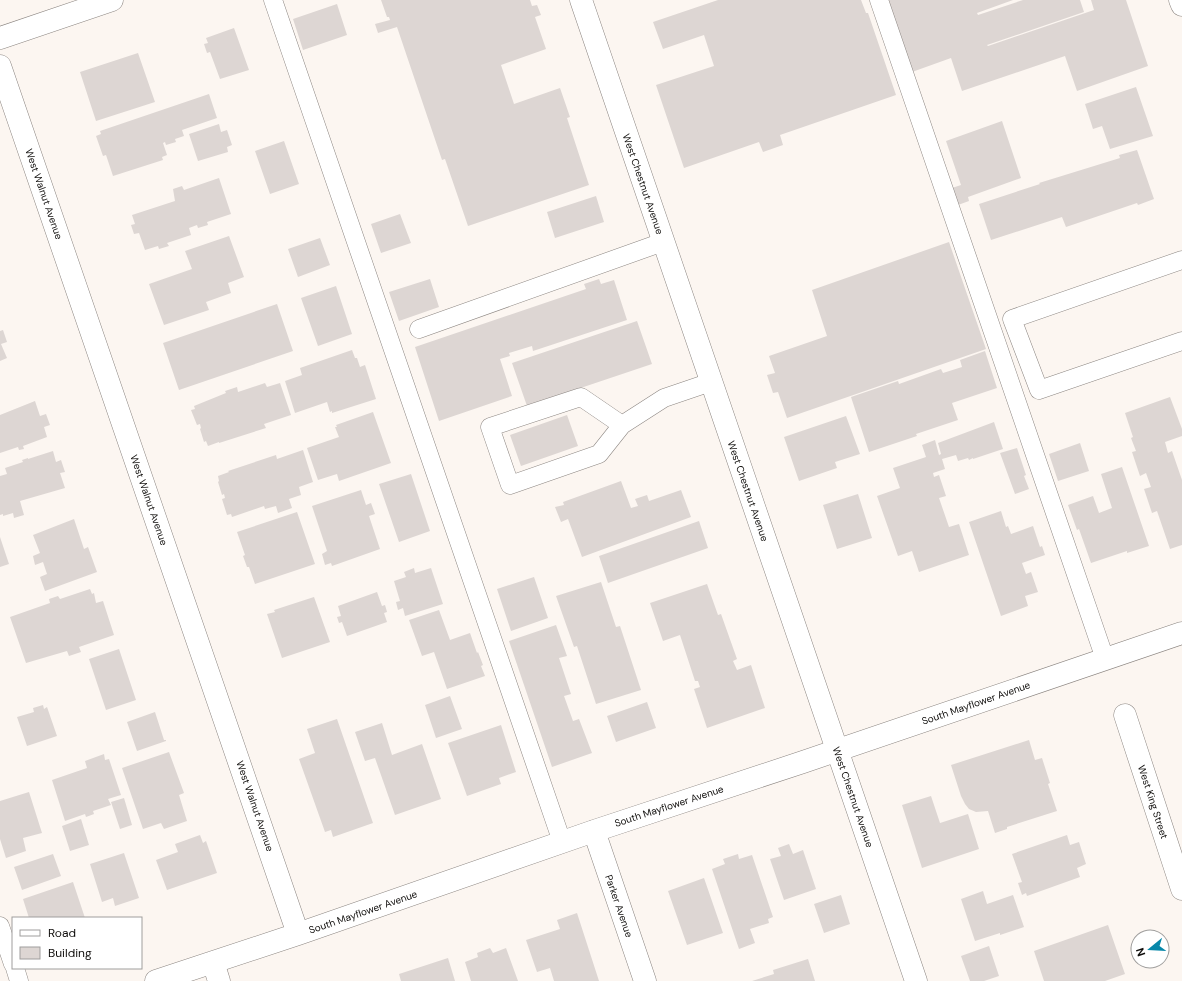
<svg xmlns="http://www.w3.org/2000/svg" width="1182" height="981" font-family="'DM Sans',sans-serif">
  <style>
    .building { fill: #ddd6d3 }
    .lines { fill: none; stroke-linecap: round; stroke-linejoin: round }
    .service-casing { stroke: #8c8682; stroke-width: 19 }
    .minor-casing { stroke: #8c8682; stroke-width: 23 }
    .service { stroke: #fff; stroke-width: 18 }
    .minor { stroke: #fff; stroke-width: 22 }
    .labels { text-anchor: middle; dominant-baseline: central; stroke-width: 4; stroke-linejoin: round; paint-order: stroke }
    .street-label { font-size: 10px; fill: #0f0d0b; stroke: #fff }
  </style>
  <rect width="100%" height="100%" fill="#fcf6f1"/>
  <path class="building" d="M 381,0 L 530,0 L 532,6 L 537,5 L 541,15 L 535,17 L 546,49 L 501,65 L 514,104 L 560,88 L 570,117 L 567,118 L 589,185 L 468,226 L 445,159 L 442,160 L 397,27 L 378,33 L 375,24 L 390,20 L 389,17 L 387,17 Z
    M 718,0 L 861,0 L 866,13 L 868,13 L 896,95 L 780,135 L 783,145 L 763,152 L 759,142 L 684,168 L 656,85 L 714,66 L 704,35 L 663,49 L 653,22 Z
    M 887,0 L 1013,0 L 977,13 L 978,15 L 1023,0 L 1080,0 L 1084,12 L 987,45 L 988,46 L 1094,10 L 1091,0 L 1126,0 L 1148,66 L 1077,91 L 1065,56 L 962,91 L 951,58 L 912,72 Z
    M 337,4 L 347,35 L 303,50 L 293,19 Z
    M 234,28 L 249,70 L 220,79 L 210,52 L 207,53 L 204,44 L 208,43 L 206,38 Z
    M 138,53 L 155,102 L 96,121 L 80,72 Z
    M 1136,87 L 1153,136 L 1110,149 L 1102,126 L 1093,129 L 1085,104 Z
    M 209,94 L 217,118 L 182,130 L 184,136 L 175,139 L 176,142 L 166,145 L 165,142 L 163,143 L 167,155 L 162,157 L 163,160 L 113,176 L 106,155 L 103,156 L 96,136 L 101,134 L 100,131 Z
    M 1002,121 L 1021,178 L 968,197 L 969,201 L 958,205 L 952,188 L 961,185 L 946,141 Z
    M 219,124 L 221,132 L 227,130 L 232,145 L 227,147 L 228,152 L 198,161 L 189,134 Z
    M 284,141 L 299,184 L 270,194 L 255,151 Z
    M 1137,150 L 1154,199 L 1138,205 L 1137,203 L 1066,227 L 1062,217 L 991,240 L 979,204 L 1040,184 L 1039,183 L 1120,158 L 1119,155 Z
    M 219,178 L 231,214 L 207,222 L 208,225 L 198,228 L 197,225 L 189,228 L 191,235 L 167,243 L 169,246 L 159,249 L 158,246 L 145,250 L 139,233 L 134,234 L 131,225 L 135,224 L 132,215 L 175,201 L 173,189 L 182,186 L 184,190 Z
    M 596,196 L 604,222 L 555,238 L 547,212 Z
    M 400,214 L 411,243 L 381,253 L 371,224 Z
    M 229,236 L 244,277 L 228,283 L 231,293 L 206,302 L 209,310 L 164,325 L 149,284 L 192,269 L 185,251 Z
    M 320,238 L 330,265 L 298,277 L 288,249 Z
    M 949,242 L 986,349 L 787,418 L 778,392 L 773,393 L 767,375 L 775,373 L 769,356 L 827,336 L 812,290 Z
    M 430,279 L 439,307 L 399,321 L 389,292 Z
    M 599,279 L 601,284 L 614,280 L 627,320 L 533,351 L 532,346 L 509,353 L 510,356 L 500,359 L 512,396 L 439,421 L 415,347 L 586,289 L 584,284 Z
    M 336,286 L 352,334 L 318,346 L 301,298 Z
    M 277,304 L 293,351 L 179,390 L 163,343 Z
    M 637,321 L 652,364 L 527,406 L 512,363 Z
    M 3,330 L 7,342 L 1,344 L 7,358 L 0,361 L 0,331 Z
    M 352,350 L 355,358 L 357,358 L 360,367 L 365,365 L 376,399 L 332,413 L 332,411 L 330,412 L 327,402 L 295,413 L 285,381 L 302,375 L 300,368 Z
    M 985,351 L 997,388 L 952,403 L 958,420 L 916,434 L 917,436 L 869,452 L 851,397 L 898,381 L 899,384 L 941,369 L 943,373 L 962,367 L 960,360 Z
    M 265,383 L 267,387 L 280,383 L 291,415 L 264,424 L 266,428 L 219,443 L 219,442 L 208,446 L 206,441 L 204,442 L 200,429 L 201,428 L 200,424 L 197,425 L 191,410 L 195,409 L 194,406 L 226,393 L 225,391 L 237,387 L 238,392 Z
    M 1170,397 L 1182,429 L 1182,436 L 1165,442 L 1168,453 L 1172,451 L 1182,480 L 1182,545 L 1170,549 L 1157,511 L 1152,513 L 1144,489 L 1151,487 L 1146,473 L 1140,476 L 1132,452 L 1136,451 L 1131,438 L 1133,437 L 1125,413 Z
    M 35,401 L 40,416 L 46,414 L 50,425 L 44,427 L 47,437 L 23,446 L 24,449 L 19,450 L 18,447 L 0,453 L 0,415 Z
    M 373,412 L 391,463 L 339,481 L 337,474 L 318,480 L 307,448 L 339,437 L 335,427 L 337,427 L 336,425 Z
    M 567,415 L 578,446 L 521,466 L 510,435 Z
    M 846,416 L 860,454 L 835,462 L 837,468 L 799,481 L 784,437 Z
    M 994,422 L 1003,449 L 973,459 L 973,458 L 969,460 L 968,458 L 958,461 L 956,455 L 942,459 L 945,469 L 933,473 L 934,477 L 939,475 L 946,496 L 939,498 L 949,527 L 959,524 L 969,555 L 919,572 L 912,551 L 898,556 L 877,496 L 900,488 L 893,468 L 926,457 L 922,445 L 935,440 L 939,455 L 941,454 L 938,443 Z
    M 1080,443 L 1089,471 L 1058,481 L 1049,454 Z
    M 1017,448 L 1026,475 L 1024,476 L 1029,489 L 1015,494 L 1000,453 Z
    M 303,450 L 313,482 L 299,487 L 301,495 L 289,499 L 292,508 L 278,513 L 276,506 L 265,509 L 264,506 L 232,517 L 231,514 L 227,515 L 222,499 L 225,498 L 224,494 L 222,495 L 218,482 L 219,481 L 218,476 L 229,472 L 228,471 L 276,455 L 277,459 Z
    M 53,451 L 56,462 L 61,460 L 65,472 L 60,473 L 65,488 L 20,501 L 24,515 L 14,518 L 13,513 L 3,516 L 3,514 L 0,515 L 0,476 L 7,474 L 5,468 L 23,462 L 22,460 L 28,458 L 28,459 Z
    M 1122,467 L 1149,546 L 1127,553 L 1127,551 L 1091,563 L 1079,529 L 1077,530 L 1068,505 L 1093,496 L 1099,513 L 1112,508 L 1101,474 Z
    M 411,474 L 430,531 L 399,542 L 379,484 Z
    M 621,481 L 631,508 L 638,506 L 635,499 L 647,495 L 649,501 L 681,490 L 691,517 L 582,557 L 568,519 L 561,522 L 555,507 L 564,505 L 563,502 Z
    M 361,490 L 366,505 L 371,503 L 375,514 L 369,516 L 380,549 L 332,566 L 331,563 L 325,565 L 322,554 L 327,551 L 312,506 Z
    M 858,494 L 872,538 L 837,549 L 823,505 Z
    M 1001,511 L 1006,527 L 1008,526 L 1011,534 L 1033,526 L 1040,547 L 1042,546 L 1045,555 L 1022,563 L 1026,574 L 1031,572 L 1038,592 L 1025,596 L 1028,606 L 1001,616 L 969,522 Z
    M 297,512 L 315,564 L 255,584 L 249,567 L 247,567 L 243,556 L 245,555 L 237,532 Z
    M 74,519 L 84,549 L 88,547 L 97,572 L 45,591 L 40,577 L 47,574 L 43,562 L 35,565 L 33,556 L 40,553 L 33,535 Z
    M 699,521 L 708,548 L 608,583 L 599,556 Z
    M 0,537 L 9,564 L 0,567 Z
    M 414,568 L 415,573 L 431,568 L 443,604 L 405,616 L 403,608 L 398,610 L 396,602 L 400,601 L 394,581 L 406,577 L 404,572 Z
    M 534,577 L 548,618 L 511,631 L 497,589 Z
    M 601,582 L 616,627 L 620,626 L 641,690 L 596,704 L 577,646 L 574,647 L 556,596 Z
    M 707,584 L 718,615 L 721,614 L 737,659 L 733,661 L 737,670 L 751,665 L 765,708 L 707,728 L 694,689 L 700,687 L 698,681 L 695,681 L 680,635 L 663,641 L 650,603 Z
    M 90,589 L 92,594 L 94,593 L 96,603 L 103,601 L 114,635 L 79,647 L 81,652 L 69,656 L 67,651 L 26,663 L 10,617 L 50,603 L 49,599 L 58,596 L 60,599 Z
    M 377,592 L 382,606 L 385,605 L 387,612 L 384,613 L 387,622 L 347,636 L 342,622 L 339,623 L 337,617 L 341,616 L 338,606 Z
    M 314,597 L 330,642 L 282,658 L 267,614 L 275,612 L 274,610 Z
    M 439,610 L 450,640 L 470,633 L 477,653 L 478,652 L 483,665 L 481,666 L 485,676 L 447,689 L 434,652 L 422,656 L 409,620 Z
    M 556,625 L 567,656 L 559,658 L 571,694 L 564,696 L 573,721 L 579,719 L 592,753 L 552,767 L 509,641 Z
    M 119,649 L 136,700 L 106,710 L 89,659 Z
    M 450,696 L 462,729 L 436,738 L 425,705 Z
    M 647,702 L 656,728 L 616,742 L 607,716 Z
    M 43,705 L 44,709 L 47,707 L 57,736 L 27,746 L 17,717 L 34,712 L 33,708 Z
    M 155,712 L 164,740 L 166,740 L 166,741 L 137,751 L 127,722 Z
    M 337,719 L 373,823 L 333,837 L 331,830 L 325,832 L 299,759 L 315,753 L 307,729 Z
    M 382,723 L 392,755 L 422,744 L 441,799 L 395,815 L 375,758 L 365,761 L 355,732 Z
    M 501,725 L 516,772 L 499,778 L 501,784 L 467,796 L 448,743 Z
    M 1029,740 L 1035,760 L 1042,758 L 1050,783 L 1048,784 L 1057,811 L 1007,827 L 1007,829 L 995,833 L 988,811 L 976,812 L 969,809 L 965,804 L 961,796 L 951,765 Z
    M 169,752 L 184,793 L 179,795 L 187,821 L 164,829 L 161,823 L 143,829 L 122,768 Z
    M 104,754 L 105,760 L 109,759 L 121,795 L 108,799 L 111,805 L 93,811 L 94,814 L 86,817 L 85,814 L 65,821 L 52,780 L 87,768 L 85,761 Z
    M 29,792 L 42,833 L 23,838 L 26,851 L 6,858 L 0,839 L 0,801 Z
    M 931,796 L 940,823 L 968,814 L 979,849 L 922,868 L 902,805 Z
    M 124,798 L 132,825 L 120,829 L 111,802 Z
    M 81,819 L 89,845 L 70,851 L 62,826 Z
    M 200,835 L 203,843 L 206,841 L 217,873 L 167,890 L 156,860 L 178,852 L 175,844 Z
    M 1067,835 L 1070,845 L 1079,842 L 1086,864 L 1077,868 L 1080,877 L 1027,896 L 1026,893 L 1022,895 L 1018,883 L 1022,882 L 1012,854 Z
    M 789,844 L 793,854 L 803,850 L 816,889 L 784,900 L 770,859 L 781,856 L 778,848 Z
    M 124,853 L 139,898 L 115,906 L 113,898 L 102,902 L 90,864 Z
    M 53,854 L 61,876 L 22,890 L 14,867 Z
    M 738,854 L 739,859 L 752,855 L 773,917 L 768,919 L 769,923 L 750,929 L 755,943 L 739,949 L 712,869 L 725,864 L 723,859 Z
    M 704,878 L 723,933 L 687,945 L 668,891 Z
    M 73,882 L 85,918 L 29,918 L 23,899 Z
    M 983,891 L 987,904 L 1013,895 L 1024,927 L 1000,935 L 1000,933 L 975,941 L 961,899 Z
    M 841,895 L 850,924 L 824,933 L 814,904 Z
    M 577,913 L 599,981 L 554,981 L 550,968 L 537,972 L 526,940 L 560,929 L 557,920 Z
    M 1108,925 L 1125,974 L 1105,981 L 1044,981 L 1034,951 Z
    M 989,946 L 999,976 L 984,981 L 970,981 L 961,956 Z
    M 490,948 L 493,953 L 506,948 L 518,981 L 471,981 L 465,962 L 478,957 L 477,953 Z
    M 448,958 L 455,981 L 401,981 L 399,974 Z
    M 808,959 L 815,981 L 752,981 L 774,974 L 773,970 Z"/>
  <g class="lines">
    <defs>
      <path id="service" d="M 273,0 L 562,842
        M 879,0 L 1105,659
        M 1182,260 L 1012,319 L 1039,390 L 1182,341
        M 419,329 L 663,242
        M 622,425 L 581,397 L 490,427 L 510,485 L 599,454 L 622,425 L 664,398 L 711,382
        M 0,926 L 13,964
        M 15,968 L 19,981"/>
      <path id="minor" d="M 581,0 L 916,981
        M 1180,0 L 1182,5
        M 0,38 L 112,0
        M 0,66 L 298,934
        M 1125,715 L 1182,889
        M 594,831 L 645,981
        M 213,962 L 219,981
        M 156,981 L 298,934 L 594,831 L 803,762 L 1182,633"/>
    </defs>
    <use href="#service" class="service-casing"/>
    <use href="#minor" class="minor-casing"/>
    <use href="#service" class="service"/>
    <use href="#minor" class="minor"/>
  </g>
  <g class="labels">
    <g class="street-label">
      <text transform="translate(643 184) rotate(71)">West Chestnut Avenue</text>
      <text transform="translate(44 194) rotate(71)">West Walnut Avenue</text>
      <text transform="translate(748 491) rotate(71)">West Chestnut Avenue</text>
      <text transform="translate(149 500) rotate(71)">West Walnut Avenue</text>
      <text transform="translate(976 703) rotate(-19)">South Mayflower Avenue</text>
      <text transform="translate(853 797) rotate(71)">West Chestnut Avenue</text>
      <text transform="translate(1153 802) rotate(72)">West King Street</text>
      <text transform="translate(255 806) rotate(71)">West Walnut Avenue</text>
      <text transform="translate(669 806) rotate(-18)">South Mayflower Avenue</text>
      <text transform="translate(619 906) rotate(71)">Parker Avenue</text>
      <text transform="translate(363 912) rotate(-19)">South Mayflower Avenue</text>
    </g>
  </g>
  <rect x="12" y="917" width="130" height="52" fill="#ffffff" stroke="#9f9e9d"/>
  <rect x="20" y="930" width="20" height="6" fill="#ffffff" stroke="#9f9e9d"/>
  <text x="48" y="937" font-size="12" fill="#0f0d0b">Road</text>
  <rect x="20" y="947" width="20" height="12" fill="#ddd6d3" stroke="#9f9e9d"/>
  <text x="48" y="957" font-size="12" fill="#0f0d0b">Building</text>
  <g transform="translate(1150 949) rotate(252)"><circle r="19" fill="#ffffff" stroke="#9f9e9d"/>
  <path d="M0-3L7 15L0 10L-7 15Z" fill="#0687a9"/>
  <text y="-6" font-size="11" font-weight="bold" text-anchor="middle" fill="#0f0d0b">N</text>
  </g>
</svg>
